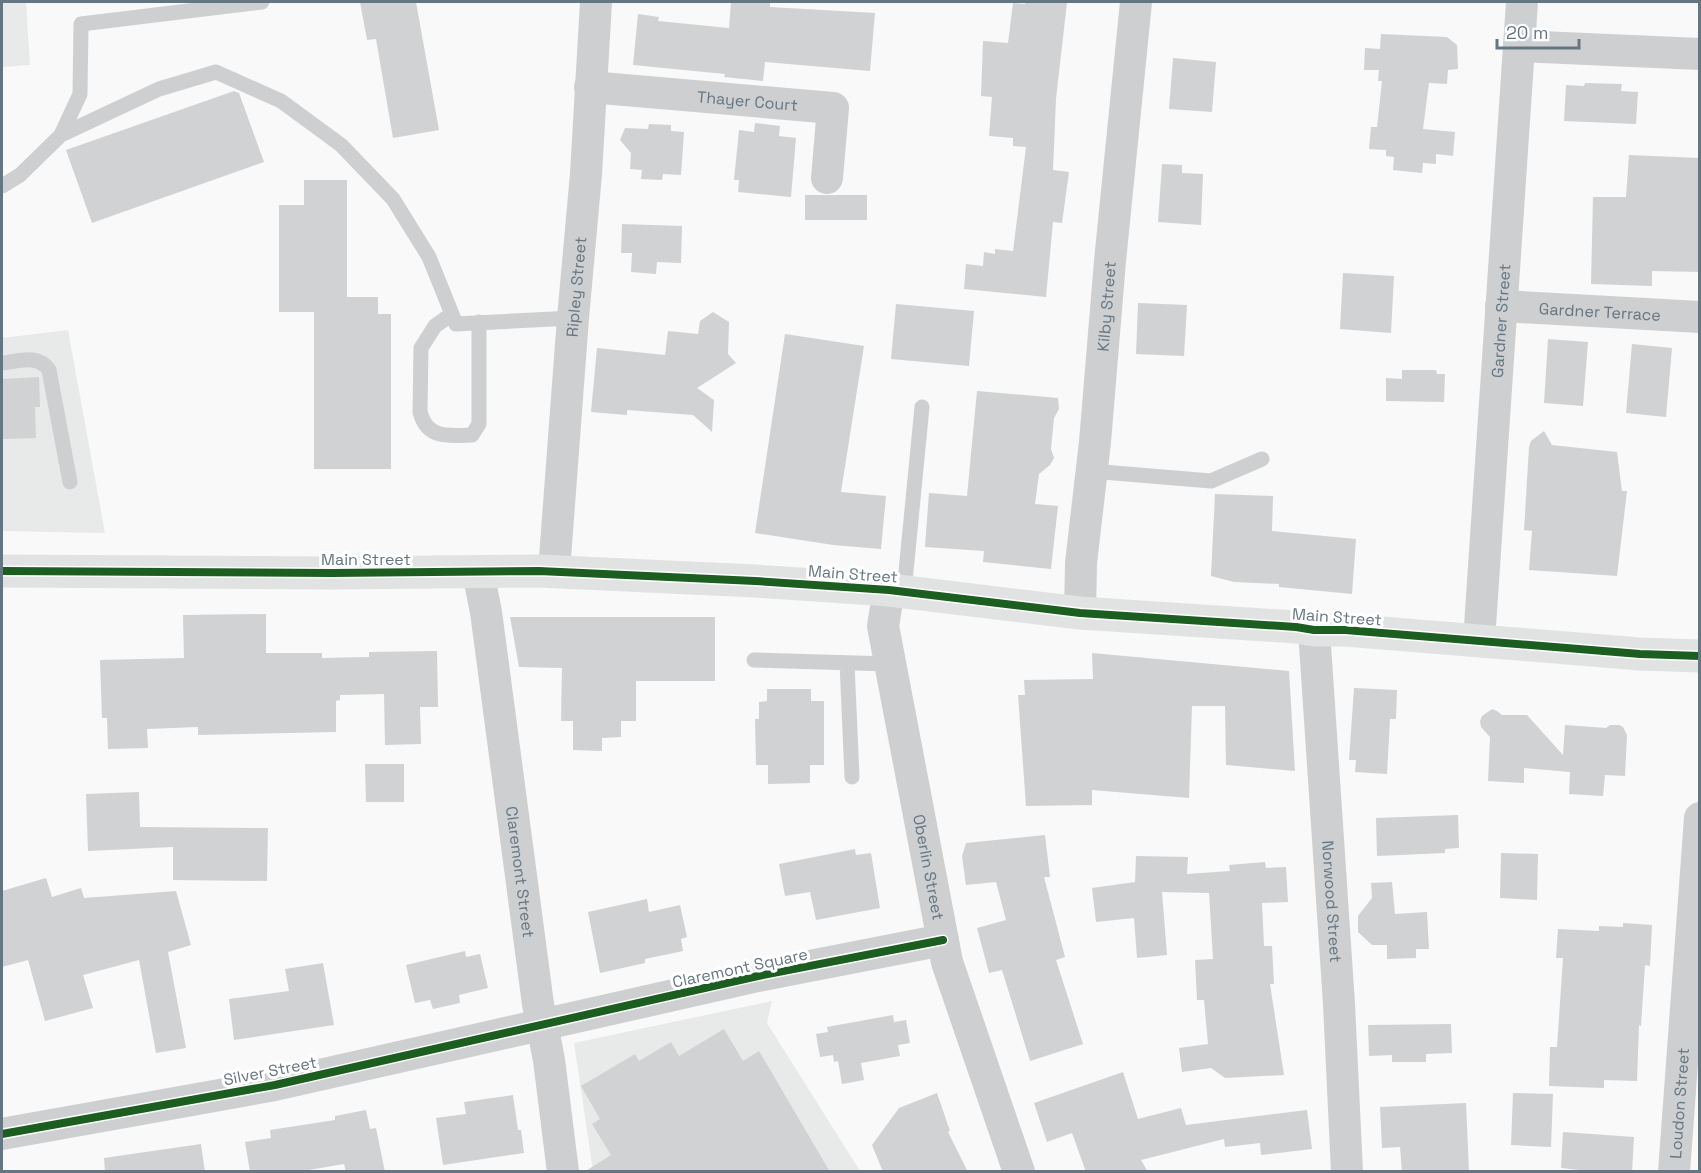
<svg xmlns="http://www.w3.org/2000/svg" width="1701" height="1173" font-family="'Space Grotesk',sans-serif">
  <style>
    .built { fill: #e8e9e9 }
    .building { fill: #d0d2d3 }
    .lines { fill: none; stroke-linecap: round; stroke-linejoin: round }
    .lane { stroke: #cecfd0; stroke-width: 15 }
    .street { stroke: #cecfd0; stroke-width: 32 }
    .primary { stroke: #e1e2e2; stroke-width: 33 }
    .cycleway-casing { stroke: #fff; stroke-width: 11 }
    .cycleway { stroke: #1b5e20; stroke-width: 8 }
    .labels { text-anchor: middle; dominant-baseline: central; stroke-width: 6; stroke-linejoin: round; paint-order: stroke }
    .street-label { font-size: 16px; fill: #657683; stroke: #fff }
  </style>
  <rect width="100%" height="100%" fill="#f9f9f9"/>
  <path class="built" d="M 2,2 L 26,2 L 30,65 L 2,67 Z
    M 68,330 L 105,533 L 2,531 L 2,338 Z
    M 772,1001 L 767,1023 L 860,1171 L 593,1171 L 574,1043 Z"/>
  <path class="building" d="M 360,2 L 416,2 L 439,130 L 393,138 L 376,39 L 367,40 Z
    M 731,2 L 770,2 L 770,7 L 875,13 L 870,71 L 765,62 L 763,81 L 724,77 L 725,74 L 633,65 L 638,14 L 659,17 L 658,21 L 729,28 Z
    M 1025,2 L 1067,2 L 1056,99 L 1053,170 L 1069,172 L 1062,223 L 1053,222 L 1046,297 L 964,289 L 966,264 L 983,266 L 984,252 L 995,254 L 995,249 L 1013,251 L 1026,147 L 1013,146 L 1013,138 L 989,136 L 992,97 L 981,96 L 983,41 L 1008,43 L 1013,3 L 1025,4 Z
    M 1381,34 L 1447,37 L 1457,45 L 1458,69 L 1448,70 L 1447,84 L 1429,83 L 1423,129 L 1455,132 L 1453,156 L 1436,154 L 1436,164 L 1423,163 L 1422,173 L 1393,170 L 1394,157 L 1386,156 L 1386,150 L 1369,149 L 1371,127 L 1377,127 L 1382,81 L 1378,81 L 1379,70 L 1364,70 L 1365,48 L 1380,49 Z
    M 1173,58 L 1216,62 L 1212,112 L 1169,109 Z
    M 1585,83 L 1622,84 L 1621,91 L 1638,92 L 1636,124 L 1564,121 L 1566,85 L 1584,86 Z
    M 234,91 L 239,93 L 264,162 L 92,223 L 66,150 Z
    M 755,123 L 780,126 L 779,136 L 796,138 L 791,197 L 738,192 L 739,180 L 734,180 L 739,130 L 754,132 Z
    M 649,124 L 671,125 L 671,131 L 684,132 L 681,175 L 663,174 L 662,180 L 641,179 L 642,170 L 630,169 L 631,153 L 620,140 L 625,128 L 648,129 Z
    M 1629,155 L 1700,158 L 1700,272 L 1652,271 L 1652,286 L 1591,284 L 1593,197 L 1626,197 Z
    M 1162,164 L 1182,165 L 1182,173 L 1203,174 L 1201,225 L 1158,222 Z
    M 304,180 L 347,180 L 347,297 L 378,297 L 378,314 L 391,314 L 391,469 L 314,469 L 314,312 L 279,312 L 279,205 L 304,205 Z
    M 805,195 L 867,195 L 867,220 L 805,220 Z
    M 622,224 L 682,226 L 681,263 L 657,262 L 656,274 L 631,272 L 632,253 L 621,253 Z
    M 1343,273 L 1394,276 L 1391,333 L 1340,329 Z
    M 1138,303 L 1187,305 L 1184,356 L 1136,354 Z
    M 896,304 L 974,311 L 969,366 L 891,359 Z
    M 713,312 L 729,322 L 728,354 L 736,363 L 697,388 L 714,400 L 712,432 L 693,415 L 627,410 L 627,415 L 591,412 L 597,348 L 665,355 L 668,331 L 698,334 L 700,321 Z
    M 785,334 L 864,346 L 841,492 L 886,496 L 881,549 L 833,545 L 755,533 Z
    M 1548,339 L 1588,342 L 1583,406 L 1544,403 Z
    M 1632,344 L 1672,348 L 1666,417 L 1626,413 Z
    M 1402,370 L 1436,370 L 1437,374 L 1445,374 L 1444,402 L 1386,401 L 1386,378 L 1402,379 Z
    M 39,377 L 40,407 L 35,407 L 36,438 L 2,439 L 2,379 Z
    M 977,391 L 1058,398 L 1059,409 L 1054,418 L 1051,449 L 1054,458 L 1050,465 L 1039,474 L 1035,504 L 1058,506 L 1051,569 L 983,562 L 984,551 L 925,547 L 929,493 L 967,496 Z
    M 1544,431 L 1552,445 L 1617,452 L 1622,491 L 1627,491 L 1617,576 L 1529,570 L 1532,531 L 1524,530 L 1529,447 L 1531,441 Z
    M 1215,494 L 1273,496 L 1272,531 L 1356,539 L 1352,594 L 1279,587 L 1279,584 L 1234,582 L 1211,576 Z
    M 266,614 L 266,653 L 322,653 L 322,658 L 369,657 L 369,652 L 437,651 L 438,707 L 420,707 L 421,744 L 385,745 L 384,694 L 340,695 L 340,700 L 336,701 L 336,732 L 198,735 L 198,727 L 147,729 L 148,748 L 108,749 L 107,718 L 102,718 L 100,660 L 184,658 L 183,615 Z
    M 510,617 L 715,617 L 715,681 L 636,681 L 636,721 L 621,721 L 621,737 L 602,738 L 602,751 L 573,750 L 573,721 L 561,721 L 562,668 L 519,667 Z
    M 1092,653 L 1289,671 L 1295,771 L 1226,765 L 1225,706 L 1192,706 L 1189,798 L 1092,790 L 1092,805 L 1026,806 L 1018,695 L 1025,695 L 1024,680 L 1093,679 Z
    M 1354,688 L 1397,690 L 1396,719 L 1390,719 L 1387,774 L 1355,772 L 1356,760 L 1349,760 Z
    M 767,689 L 811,689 L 811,701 L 824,701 L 824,765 L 810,765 L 810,783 L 768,784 L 768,765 L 756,765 L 755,719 L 759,719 L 759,702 L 767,701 Z
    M 1492,709 L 1497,711 L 1502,715 L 1527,715 L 1563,755 L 1565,725 L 1606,728 L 1610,725 L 1619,725 L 1623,727 L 1627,735 L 1625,776 L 1605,775 L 1603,796 L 1569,794 L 1570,772 L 1524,768 L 1524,783 L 1488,781 L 1490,737 L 1481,727 L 1480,721 L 1482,716 Z
    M 365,764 L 404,764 L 404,802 L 366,802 Z
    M 139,792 L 140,827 L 268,828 L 267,881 L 173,880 L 173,847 L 88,851 L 86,794 Z
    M 1458,815 L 1459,848 L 1445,849 L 1445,853 L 1377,856 L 1376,818 Z
    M 1045,835 L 1050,877 L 1044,877 L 1065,957 L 1056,960 L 1083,1044 L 1030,1061 L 1002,970 L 989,973 L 977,928 L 1006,920 L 996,882 L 966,885 L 962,856 L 966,843 Z
    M 855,849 L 856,855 L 871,853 L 880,908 L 816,920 L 810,892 L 785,896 L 779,864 Z
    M 1501,853 L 1538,854 L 1537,900 L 1500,898 Z
    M 1136,856 L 1188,857 L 1187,874 L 1230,871 L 1229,865 L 1265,862 L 1266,868 L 1286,867 L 1288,902 L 1262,903 L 1264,946 L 1272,946 L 1274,984 L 1270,984 L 1284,1075 L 1225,1078 L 1211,1068 L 1182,1072 L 1179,1048 L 1208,1044 L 1204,1000 L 1197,1000 L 1195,960 L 1213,959 L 1209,893 L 1162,892 L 1167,955 L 1137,958 L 1134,918 L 1096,922 L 1092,888 L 1135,882 Z
    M 46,878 L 52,897 L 81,888 L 84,898 L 176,891 L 191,945 L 168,952 L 186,1048 L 156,1053 L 139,960 L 83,975 L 93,1008 L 45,1021 L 28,960 L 2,967 L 2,891 Z
    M 1392,882 L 1395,914 L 1427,912 L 1429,949 L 1416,949 L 1416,958 L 1387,959 L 1387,945 L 1372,945 L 1358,932 L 1358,916 L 1372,898 L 1371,883 Z
    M 647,899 L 649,912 L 680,905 L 687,937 L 681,939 L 683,951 L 645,959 L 645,963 L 600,973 L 588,912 Z
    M 1623,923 L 1652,925 L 1650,966 L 1645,965 L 1641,1026 L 1639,1025 L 1637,1081 L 1604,1080 L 1604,1088 L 1549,1086 L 1550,1047 L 1557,1047 L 1563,958 L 1556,958 L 1558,929 L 1599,931 L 1599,926 L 1623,927 Z
    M 465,951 L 466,957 L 480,954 L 488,988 L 459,995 L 460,1003 L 433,1009 L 430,1000 L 415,1003 L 406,965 Z
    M 323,963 L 334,1025 L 234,1040 L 229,999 L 289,991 L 285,969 Z
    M 893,1015 L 894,1022 L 906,1020 L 910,1043 L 898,1045 L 900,1056 L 861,1063 L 864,1080 L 842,1084 L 838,1061 L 834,1062 L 833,1055 L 820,1057 L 816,1034 L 828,1032 L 827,1027 Z
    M 1451,1024 L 1452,1053 L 1426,1054 L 1426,1062 L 1392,1062 L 1392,1055 L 1369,1056 L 1368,1025 Z
    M 724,1029 L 743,1061 L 759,1051 L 830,1172 L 584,1172 L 611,1155 L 592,1124 L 600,1119 L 581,1086 L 635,1054 L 639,1061 L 671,1042 L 679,1056 Z
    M 1123,1072 L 1138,1119 L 1181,1108 L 1186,1125 L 1307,1110 L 1312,1149 L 1261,1155 L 1260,1143 L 1225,1147 L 1224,1139 L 1141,1160 L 1148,1172 L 1086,1172 L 1072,1133 L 1047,1142 L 1034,1103 Z
    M 937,1093 L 950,1131 L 948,1132 L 968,1172 L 883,1172 L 872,1145 L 899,1108 Z
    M 1513,1093 L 1553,1094 L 1551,1147 L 1511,1145 Z
    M 513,1095 L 518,1130 L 521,1130 L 524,1153 L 443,1165 L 436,1118 L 466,1114 L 464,1102 Z
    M 1466,1103 L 1469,1172 L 1402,1172 L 1400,1147 L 1382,1148 L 1380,1107 Z
    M 366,1110 L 370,1129 L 376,1128 L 385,1172 L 346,1172 L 344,1164 L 297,1172 L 250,1172 L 245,1142 L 271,1138 L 270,1130 L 335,1120 L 335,1116 Z
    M 1563,1132 L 1634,1137 L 1632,1172 L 1579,1172 L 1579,1170 L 1561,1168 Z
    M 201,1144 L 205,1172 L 105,1172 L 104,1158 Z"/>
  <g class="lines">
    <path class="lane" d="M 61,135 L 80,94 L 81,24 L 262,2
      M 2,186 L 20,175 L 61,135 L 159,89 L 216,72 L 281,101 L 341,145 L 393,199 L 429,257 L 456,324 L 573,318
      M 452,314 L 435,326 L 421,348 L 420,412 C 427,439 448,436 472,435 L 479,424 L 479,322
      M 2,363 C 20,361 38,354 49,370 L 70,482
      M 1091,471 L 1211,481 L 1262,459
      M 904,592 L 922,407
      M 754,660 L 890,664
      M 847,663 L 852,777"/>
    <g class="street">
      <path d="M 1519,46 L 1700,54"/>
      <path id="s1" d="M 590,87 L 833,108 L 827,178"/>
      <path id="s2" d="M 1501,306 L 1700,317"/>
      <path id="s3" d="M 554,571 L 573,318 L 586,174 L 596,2"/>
      <path id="s4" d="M 478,572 L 486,612 L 538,1004 L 549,1060 L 563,1172"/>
      <path id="s5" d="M 889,590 L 883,626 L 947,962 L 1019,1172"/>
      <path id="s6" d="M 1080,613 L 1081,563 L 1095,442 L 1110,261 L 1136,2"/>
      <path id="s7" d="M 1314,630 L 1339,1004 L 1347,1172"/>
      <path id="s8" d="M 1479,641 L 1522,2"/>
      <path d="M 2,1134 L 275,1085 L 758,976 L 943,940"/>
      <path id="s9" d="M 1674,1172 L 1700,818"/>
    </g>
    <path class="primary" d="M 2,571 L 332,573 L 539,571 L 755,581 L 889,590 L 1080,613 L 1296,627 L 1314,630 L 1345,630 L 1640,654 L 1700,656"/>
    <defs>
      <path id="cycleway" d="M 2,571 L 332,573 L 539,571 L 755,581 L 889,590 L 1080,613 L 1296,627 L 1314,630 L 1345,630 L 1640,654 L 1700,656
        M 2,1134 L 275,1085 L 758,976 L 943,940"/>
    </defs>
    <use href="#cycleway" class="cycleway-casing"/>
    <use href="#cycleway" class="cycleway"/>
  </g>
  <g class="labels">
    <g class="street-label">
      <text stroke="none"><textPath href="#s1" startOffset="158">Thayer Court</textPath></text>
      <text stroke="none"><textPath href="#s3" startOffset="285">Ripley Street</textPath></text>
      <text stroke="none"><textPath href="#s6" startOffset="308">Kilby Street</textPath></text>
      <text stroke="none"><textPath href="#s2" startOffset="99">Gardner Terrace</textPath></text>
      <text stroke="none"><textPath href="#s8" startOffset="321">Gardner Street</textPath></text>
      <text x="366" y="559">Main Street</text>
      <text transform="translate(853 574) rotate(4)">Main Street</text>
      <text transform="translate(1337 617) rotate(4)">Main Street</text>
      <text stroke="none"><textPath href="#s5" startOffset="282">Oberlin Street</textPath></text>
      <text stroke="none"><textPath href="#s4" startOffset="303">Claremont Street</textPath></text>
      <text stroke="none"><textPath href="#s7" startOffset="272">Norwood Street</textPath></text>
      <text transform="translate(740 968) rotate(-12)">Claremont Square</text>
      <text transform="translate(270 1071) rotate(-11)">Silver Street</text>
      <text stroke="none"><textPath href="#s9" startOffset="69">Loudon Street</textPath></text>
    </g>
  </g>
  <rect width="1701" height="1173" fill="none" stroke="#657683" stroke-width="6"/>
  <path d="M1497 39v9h82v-9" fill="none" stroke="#657683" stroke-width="3"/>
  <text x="1506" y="39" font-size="18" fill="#657683" stroke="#ffffff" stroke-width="4.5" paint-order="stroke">20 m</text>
</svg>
